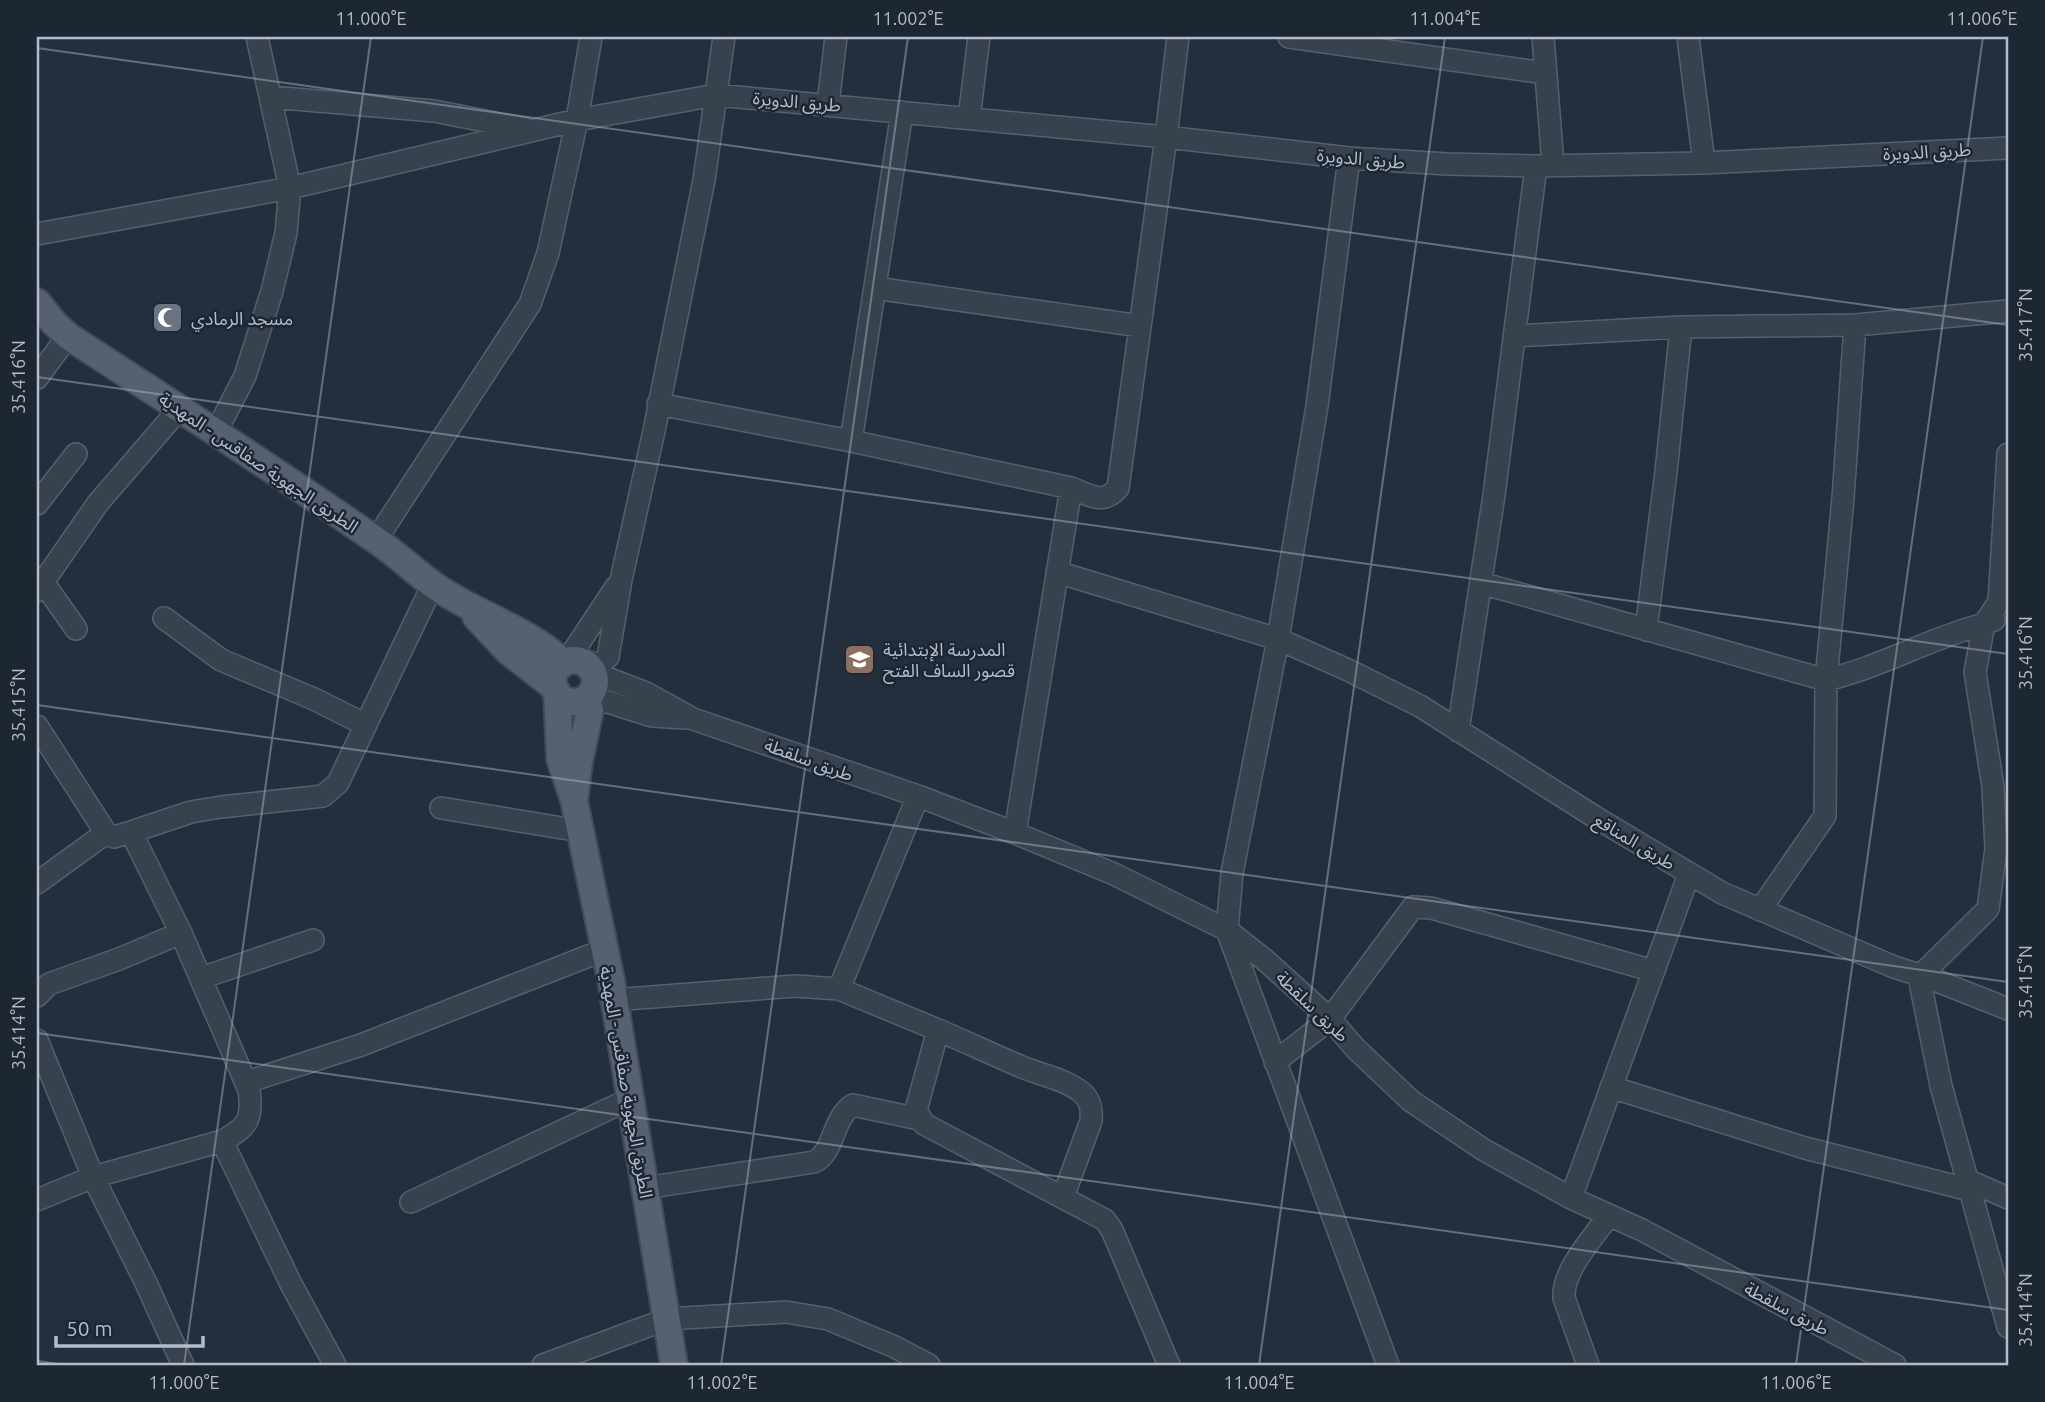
<svg xmlns="http://www.w3.org/2000/svg" width="2045" height="1402" font-family="Ubuntu,'Noto Sans Arabic',sans-serif">
  <style>
    .lines { fill: none; stroke-linecap: round; stroke-linejoin: round }
    .minor-casing { stroke: #565f6c; stroke-width: 24 }
    .major-casing { stroke: #414a57; stroke-width: 30 }
    .minor { stroke: #38414e; stroke-width: 21 }
    .major { stroke: #56606e; stroke-width: 26 }
    .ticks { fill: none; stroke: #b4bcc9; stroke-width: 2; stroke-opacity: 0.45 }
    .labels { text-anchor: middle; dominant-baseline: central; stroke-width: 5; stroke-linejoin: round; paint-order: stroke }
    .street-label { font-size: 18px; fill: #b4bcc9; stroke: #1d2633 }
    .poi-label { font-size: 18px; fill: #b4bcc9; stroke: #1d2633; text-anchor: start }
    .neatline { fill: none; stroke: #b4bcc9; stroke-width: 2.5 }
    .ticks-label { font-size: 18px; text-anchor: middle; fill: #b4bcc9 }
  </style>
  <rect width="100%" height="100%" fill="#242f3e"/>
  <g class="lines">
    <defs>
      <path id="minor" d="M 1289,37 L 1545,73
        M 1543,37 L 1553,165
        M 1688,37 L 1704,163
        M 271,97 L 434,111 L 526,129
        M 828,104 L 836,37
        M 969,118 L 979,37
        M 1349,158 L 1317,406 L 1278,639 L 1232,873 L 1227,930 L 1388,1365
        M 37,234 L 290,188 L 577,120 L 716,95 L 1166,137 L 1349,158 L 1447,164 L 1536,166 L 1704,163 L 2008,148
        M 875,288 L 1140,326
        M 1514,336 L 1681,327 L 1855,325 L 2008,311
        M 37,378 L 68,336
        M 658,404 L 851,441 L 902,112
        M 216,432 L 245,376 L 272,291 L 286,233 L 290,188 L 257,37
        M 851,441 L 1071,488 C 1091,495 1102,506 1118,488 L 1166,137 L 1178,37
        M 37,504 L 76,454
        M 376,540 L 530,304 L 548,253 L 577,120 L 591,37
        M 1057,572 L 1278,639 L 1348,670 L 1420,706 L 1595,817 L 1722,893 L 1894,967 L 1932,979 L 2008,1009
        M 43,582 L 76,629
        M 1481,583 L 1826,680 C 1881,667 1930,638 1984,624 L 1999,602 L 2008,454
        M 37,591 L 98,503 L 180,408
        M 164,618 L 221,660 L 314,699 L 366,725
        M 1646,630 L 1666,472 L 1681,327
        M 567,661 L 616,587
        M 592,669 L 608,657 L 621,580 L 654,431 L 704,180 L 724,37
        M 594,673 L 646,693 L 693,719 L 918,796 L 1015,833 L 1114,874 L 1227,930 L 1265,960 L 1330,1019 L 1356,1049 L 1411,1101 L 1484,1150 L 1571,1198 L 1642,1230 L 1895,1365
        M 589,696 L 652,716 L 687,718
        M 37,726 L 106,833 L 114,837 L 131,832 L 181,933 L 249,1090 C 253,1119 248,1127 222,1141
        M 1458,731 L 1494,495 L 1536,166
        M 441,808 L 580,831
        M 131,832 L 191,812 L 221,807 L 323,796 L 338,783 L 433,584
        M 1015,833 L 1071,488
        M 37,883 L 106,833
        M 1760,910 L 1825,816 L 1826,680 L 1843,498 L 1855,325
        M 201,978 L 313,940
        M 839,989 L 918,796
        M 37,996 L 49,984 L 119,959 L 181,933
        M 613,1000 L 795,986 L 839,989 L 938,1030 L 916,1110 L 924,1124 L 1105,1220 L 1112,1230 L 1169,1365
        M 938,1030 C 966,1042 994,1055 1022,1067 C 1041,1075 1065,1079 1081,1092 C 1091,1100 1092,1110 1091,1121 L 1063,1197
        M 37,1040 L 93,1177 L 146,1283 L 183,1365
        M 1275,1062 L 1330,1019 L 1413,907 L 1431,908 L 1654,971
        M 247,1082 L 361,1045 L 604,950
        M 1611,1087 L 1805,1148 L 1970,1190 L 2008,1327
        M 1967,1180 L 2008,1198
        M 645,1188 L 814,1162 C 835,1152 832,1118 853,1105 L 919,1119
        M 1970,1190 L 1941,1086 L 1919,977 L 1988,909 L 1996,849 L 1993,787 L 1975,672 L 1984,624 L 1994,620
        M 1571,1198 L 1689,874
        M 37,1200 L 93,1177 L 222,1141 L 291,1284 L 335,1365
        M 411,1202 L 630,1099
        M 543,1365 L 667,1319 L 786,1312 L 828,1319 L 895,1347 L 929,1365
        M 1588,1365 L 1564,1298 C 1562,1270 1594,1237 1609,1215"/>
      <path id="major" d="M 37,302 L 54,323 L 68,336 C 170,402 273,469 373,538 C 394,552 412,569 432,584 C 473,614 526,627 564,663
        M 476,617 L 509,652 L 554,687
        M553 681a21 21 0 1 1 42 0a21 21 0 1 1-42 0Z
        M 557,692 L 560,759 L 574,800 L 611,980 L 674,1365
        M 575,795 L 579,762 L 590,710 L 586,698"/>
    </defs>
    <use href="#minor" class="minor-casing"/>
    <use href="#major" class="major-casing"/>
    <use href="#minor" class="minor"/>
    <use href="#major" class="major"/>
  </g>
  <path class="ticks" d="M 37,48 L 2008,325M 37,377 L 2008,654M 37,705 L 2008,982M 37,1033 L 2008,1310M 37,1361 L 67,1365M 184,1365 L 371,37M 721,1365 L 908,37M 1259,1365 L 1445,37M 1796,1365 L 1983,37"/>
  <defs>
    <symbol id="mosque-square" viewBox="-11 -11 22 22"><rect x="-9" y="-9" width="18" height="18" rx="4" fill="#6b7280" stroke="#1d2633"/><path d="M3.5-4.9A6 6 0 1 0 3.5 4.9A5 5 0 1 1 3.5-4.9Z" fill="#fff"/></symbol>
    <symbol id="school-square" viewBox="-11 -11 22 22"><rect x="-9" y="-9" width="18" height="18" rx="4" fill="#8d6e63" stroke="#1d2633"/><path d="M0-5L7-2L0 1L-7-2ZM-4 1L0 2.5L4 1V4Q0 6-4 4Z" fill="#fff"/></symbol>
  </defs>
  <g fill-rule="evenodd">
    <use href="#mosque-square" x="150" y="300" width="35" height="35"/>
    <use href="#school-square" x="842" y="642" width="35" height="35"/>
  </g>
  <g class="labels">
    <g class="street-label">
      <text transform="translate(797 101) rotate(5)">طريق الدويرة</text>
      <text transform="translate(1927 151) rotate(-3)">طريق الدويرة</text>
      <text transform="translate(1361 158) rotate(5)">طريق الدويرة</text>
      <text transform="translate(259 462) rotate(34)">الطريق الجهوية صفاقس - المهدية</text>
      <text transform="translate(809 759) rotate(20)">طريق سلقطة</text>
      <text transform="translate(1635 841) rotate(31)">طريق المناقع</text>
      <text transform="translate(1313 1006) rotate(44)">طريق سلقطة</text>
      <text transform="translate(627 1082) rotate(80)">الطريق الجهوية صفاقس - المهدية</text>
      <text transform="translate(1787 1308) rotate(28)">طريق سلقطة</text>
    </g>
    <g class="poi-label">
      <text x="191" y="318">مسجد الرمادي</text>
      <text x="883" y="649">المدرسة الإبتدائية<tspan x="883" dy="21">قصور الساف الفتح</tspan></text>
    </g>
  </g>
  <rect width="2045" height="1402" fill="none" stroke="#1d2633" stroke-width="77"/>
  <path d="M56 1336v10h147v-10" fill="none" stroke="#b4bcc9" stroke-width="3.5"/>
  <text x="66" y="1336" font-size="21" fill="#b4bcc9" stroke="#1d2633" stroke-width="5" paint-order="stroke">50 m</text>
  <rect x="38" y="38" width="1969" height="1326" class="neatline"/>
  <g class="ticks-label">
    <text x="371" y="25">11.000°E</text>
    <text x="908" y="25">11.002°E</text>
    <text x="1445" y="25">11.004°E</text>
    <text x="1982" y="25">11.006°E</text>
    <text transform="translate(2026 325) rotate(-90)" y="6">35.417°N</text>
    <text transform="translate(19 377) rotate(-90)" y="6">35.416°N</text>
    <text transform="translate(2026 653) rotate(-90)" y="6">35.416°N</text>
    <text transform="translate(19 705) rotate(-90)" y="6">35.415°N</text>
    <text transform="translate(2026 982) rotate(-90)" y="6">35.415°N</text>
    <text transform="translate(19 1033) rotate(-90)" y="6">35.414°N</text>
    <text transform="translate(2026 1310) rotate(-90)" y="6">35.414°N</text>
    <text x="184" y="1389">11.000°E</text>
    <text x="722" y="1389">11.002°E</text>
    <text x="1259" y="1389">11.004°E</text>
    <text x="1796" y="1389">11.006°E</text>
  </g>
</svg>
